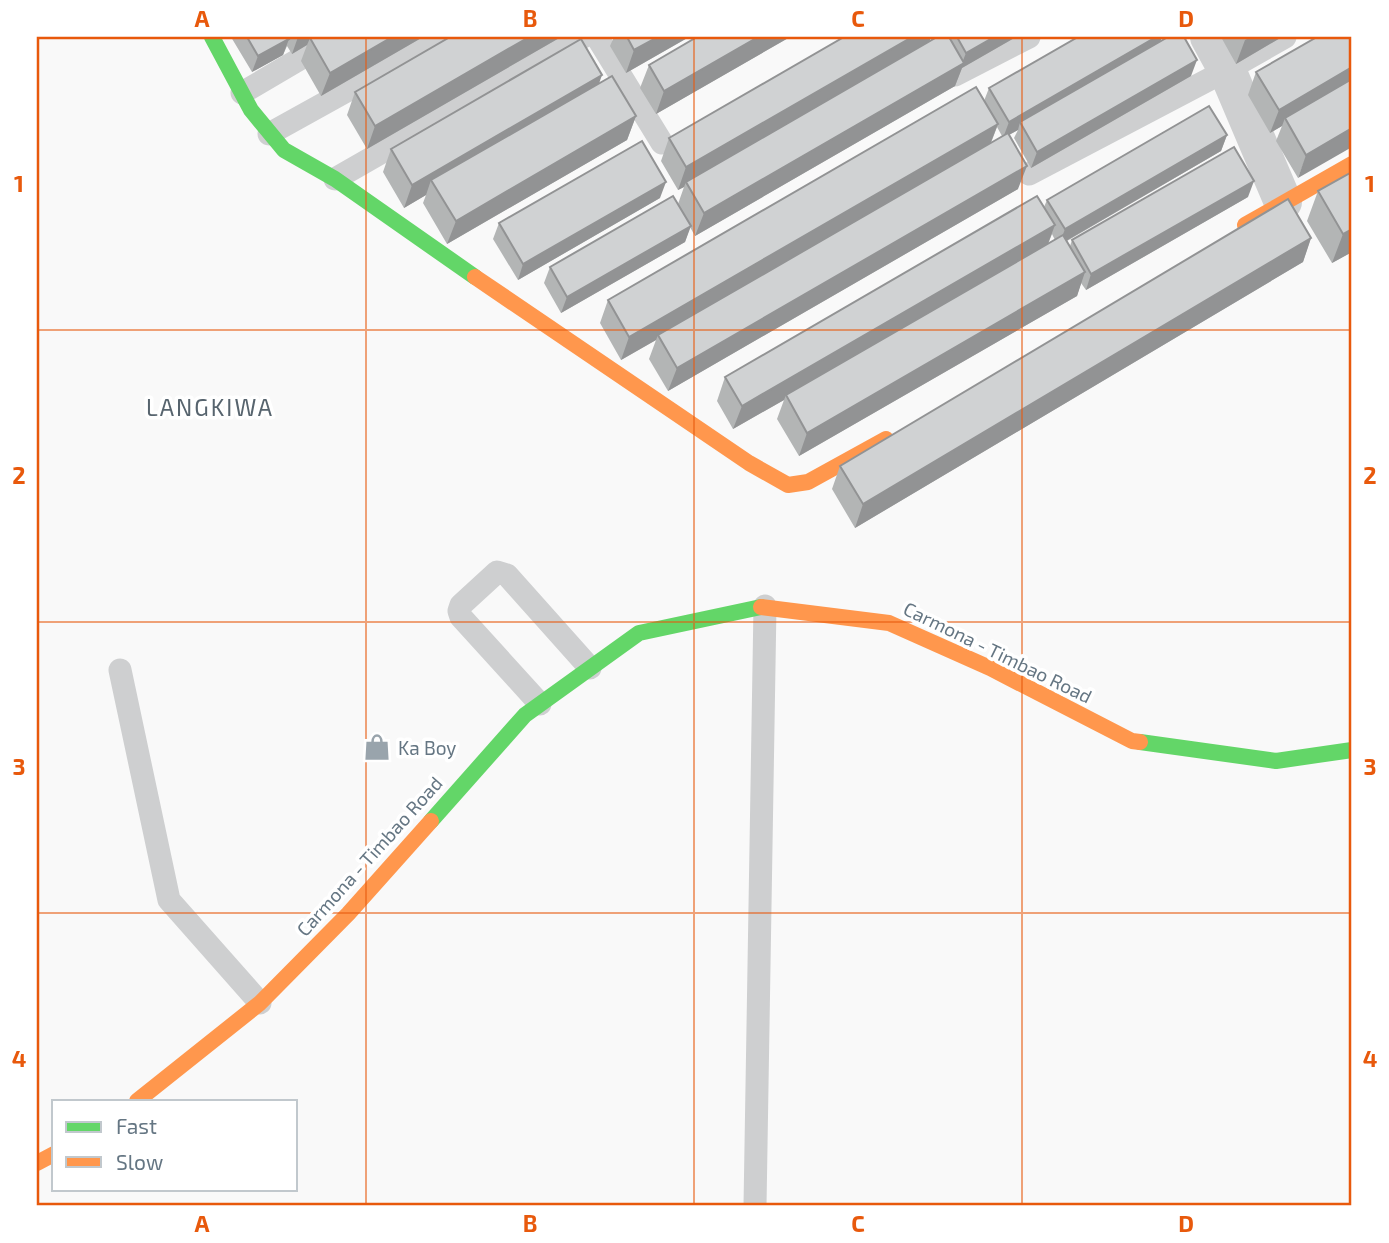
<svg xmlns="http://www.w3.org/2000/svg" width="1389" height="1243" font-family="'Exo 2',sans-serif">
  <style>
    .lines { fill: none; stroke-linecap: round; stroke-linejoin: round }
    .lane { stroke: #cecfd0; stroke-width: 23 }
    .street { stroke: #cecfd0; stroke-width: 38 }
    .fast { stroke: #63d668; stroke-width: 16 }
    .slow { stroke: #ff974d; stroke-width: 16 }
    .wall { fill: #b3b5b5; fill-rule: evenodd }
    .shaded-wall { fill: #929394 }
    .building { fill: #d0d2d3; stroke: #929394; stroke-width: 2 }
    .grid { fill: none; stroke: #e8590c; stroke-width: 2; stroke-opacity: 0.55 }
    .labels { text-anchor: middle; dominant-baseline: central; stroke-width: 7; stroke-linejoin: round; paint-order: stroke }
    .street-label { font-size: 19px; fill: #657683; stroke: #fff }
    .poi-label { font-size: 19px; fill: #657683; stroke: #fff; text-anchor: start }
    .quarter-label { font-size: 23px; letter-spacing: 2px; fill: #57646e; stroke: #fff }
    .neatline { fill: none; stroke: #e8590c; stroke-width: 2.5 }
    .grid-label { font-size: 23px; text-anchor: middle; font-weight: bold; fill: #e8590c }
  </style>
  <rect width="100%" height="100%" fill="#f9f9f9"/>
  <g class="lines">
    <path class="lane" d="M 597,37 L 662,143
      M 955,75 L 1029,37
      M 242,93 L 337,37
      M 269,134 L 444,37
      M 1029,174 L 1227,70 L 1285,37
      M 335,179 L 583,37
      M 120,670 L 169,900 L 260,1003
      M 540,704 L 461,617 L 459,611 L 461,605 L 497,572 L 507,575 L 590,668
      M 755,1206 L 765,606"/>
    <path class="street" d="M 1209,37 L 1227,70 L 1283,202"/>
    <path class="fast" d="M 212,37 L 251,110 L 284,150 L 335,179 L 475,277
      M 1140,742 L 1276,761 L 1352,750
      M 431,821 L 525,715 L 639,633 L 761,607"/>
    <path class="slow" d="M 1245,225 L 1352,164
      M 475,277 L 749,463 L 788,485 L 808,482 L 886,439
      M 761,607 L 889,623 L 990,668 L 1132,741 L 1140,742
      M 137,1101 L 260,1003 L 348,914 L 431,821
      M 37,1163 L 54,1154"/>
  </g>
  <path class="wall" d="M 231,37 L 423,37 L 321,96 L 301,61 L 307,45 L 292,54 L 287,46 L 283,55 L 252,72 Z
    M 450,37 L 561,37 L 367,149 L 347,115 L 355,92 Z
    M 614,37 L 689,37 L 626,73 L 610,46 Z
    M 697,37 L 790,37 L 656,114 L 640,88 L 649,65 Z
    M 937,37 L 1016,37 L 962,68 L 955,86 L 695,236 L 690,227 L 685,242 L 561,313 L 544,283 L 550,267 L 678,204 L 684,187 L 678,190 L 661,161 L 669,138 L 929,41 Z
    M 1078,37 L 1162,37 L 1160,41 L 1191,76 L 1031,168 L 1014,138 L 1018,130 L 1009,135 L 1018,189 L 668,391 L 649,359 L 656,340 L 621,360 L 600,323 L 608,300 L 984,101 L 989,88 ZM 997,127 L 1002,136 L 991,143 Z
    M 1221,37 L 1282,37 L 1236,64 Z
    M 1352,37 L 1298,178 L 1276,141 L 1282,126 L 1270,133 L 1248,95 L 1256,72 Z
    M 599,83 L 636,116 L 627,140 L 447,244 L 423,203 L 426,195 L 404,208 L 383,172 L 391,149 Z
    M 1227,135 L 1221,151 L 1067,241 L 1070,246 L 1072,240 L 1248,197 L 1086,290 L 1081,283 L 1077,296 L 799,456 L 777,419 L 784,400 L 733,429 L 717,401 L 725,377 L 1044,207 L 1047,200 ZM 1052,234 L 1055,240 L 1048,244 Z
    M 1352,172 L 1352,252 L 1332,263 L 1307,221 L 1318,191 Z
    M 660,198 L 518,280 L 493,239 L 499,223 Z
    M 1311,238 L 1303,262 L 855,528 L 832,489 L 840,466 Z"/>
  <path class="shaded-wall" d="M 298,37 L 322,37 L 310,38 L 307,45 L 292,54 Z
    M 392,37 L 423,37 L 321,96 L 330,73 Z
    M 529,37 L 561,37 L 367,149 L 375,126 Z
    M 658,37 L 689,37 L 626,73 L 634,50 Z
    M 758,37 L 790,37 L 656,114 L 664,91 Z
    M 912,37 L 931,37 L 928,46 L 686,182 L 684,187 L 678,190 L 686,167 Z
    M 994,37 L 1016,37 L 962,68 L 955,86 L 695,236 L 704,213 L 962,63 L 966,53 Z
    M 1156,37 L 1162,37 L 1158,48 L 1020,122 L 1018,130 L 1003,138 L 1009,122 Z
    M 1251,37 L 1282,37 L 1236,64 L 1245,40 Z
    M 289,39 L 283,55 L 252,72 L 258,56 Z
    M 1197,60 L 1191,76 L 1031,168 L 1037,152 Z
    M 1352,67 L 1352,86 L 1285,118 L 1282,126 L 1270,133 L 1279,110 Z
    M 602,75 L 594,98 L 431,180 L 426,195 L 404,208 L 412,185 Z
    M 636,116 L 627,140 L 447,244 L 456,221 Z
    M 998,124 L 989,147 L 658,335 L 656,340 L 621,360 L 629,337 Z
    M 1352,128 L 1352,147 L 1298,178 L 1306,155 Z
    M 1227,135 L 1221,151 L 1059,245 L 1065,229 Z
    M 1027,166 L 1018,189 L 668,391 L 677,368 Z
    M 1254,181 L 1248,197 L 1086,290 L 1091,274 Z
    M 666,182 L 660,198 L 518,280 L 523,264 Z
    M 1055,225 L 1046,249 L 786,395 L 784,400 L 733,429 L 742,406 Z
    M 691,226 L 685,242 L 561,313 L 567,297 Z
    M 1352,229 L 1352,252 L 1332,263 L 1343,234 Z
    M 1311,238 L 1303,262 L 855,528 L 863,504 Z
    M 1085,272 L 1077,296 L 799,456 L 807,433 Z"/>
  <path class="building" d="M 247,37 L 288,37 L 289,39 L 258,56 Z
    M 311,37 L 392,37 L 330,73 L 310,38 Z
    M 450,37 L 529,37 L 375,126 L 355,92 Z
    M 627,37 L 658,37 L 634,50 Z
    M 697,37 L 758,37 L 664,91 L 649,65 Z
    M 844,37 L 912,37 L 686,167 L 669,138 Z
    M 937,37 L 949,37 L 964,63 L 704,213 L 686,182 Z
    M 957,37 L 994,37 L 966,53 Z
    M 1078,37 L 1156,37 L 1009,122 L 989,88 Z
    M 1168,37 L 1184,37 L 1197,60 L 1037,152 L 1020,122 Z
    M 1317,37 L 1352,37 L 1352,67 L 1279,110 L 1256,72 Z
    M 581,39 L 602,75 L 412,185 L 391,149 Z
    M 612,76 L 636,116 L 456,221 L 431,180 Z
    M 1352,79 L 1352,128 L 1306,155 L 1285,118 Z
    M 976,87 L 998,124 L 629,337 L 608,300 Z
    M 1209,106 L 1227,135 L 1065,229 L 1047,200 Z
    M 1008,133 L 1027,166 L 677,368 L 658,335 Z
    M 642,141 L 666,182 L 523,264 L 499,223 Z
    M 1234,147 L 1254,181 L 1091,274 L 1072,240 Z
    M 1352,172 L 1352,229 L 1343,234 L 1318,191 Z
    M 673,196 L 691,226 L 567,297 L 550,267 Z
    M 1037,196 L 1055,225 L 742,406 L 725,377 Z
    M 1288,199 L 1311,238 L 863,504 L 840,466 Z
    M 1063,235 L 1085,272 L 807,433 L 786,395 Z"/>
  <path class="grid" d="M 366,37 L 366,1206M 694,37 L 694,1206M 1022,37 L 1022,1206M 37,330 L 1352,330M 37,622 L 1352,622M 37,913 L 1352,913"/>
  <defs>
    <symbol id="shop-bare" viewBox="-9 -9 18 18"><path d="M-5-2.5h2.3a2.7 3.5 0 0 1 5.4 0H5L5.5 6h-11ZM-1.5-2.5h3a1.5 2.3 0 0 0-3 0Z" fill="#99a4ac" stroke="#fff" stroke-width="2.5" paint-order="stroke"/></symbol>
  </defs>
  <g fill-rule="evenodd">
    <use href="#shop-bare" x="358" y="728" width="38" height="38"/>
  </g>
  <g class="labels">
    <g class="street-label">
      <text transform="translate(998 652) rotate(26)">Carmona - Timbao Road</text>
      <text transform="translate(369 856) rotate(-48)">Carmona - Timbao Road</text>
    </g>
    <g class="poi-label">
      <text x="398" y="747">Ka Boy</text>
    </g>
    <g class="quarter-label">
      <text x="210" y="407">LANGKIWA</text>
    </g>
  </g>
  <rect width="1389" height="1243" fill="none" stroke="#ffffff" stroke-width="77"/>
  <rect x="52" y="1100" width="245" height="91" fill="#ffffff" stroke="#c1c8cd" stroke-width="2"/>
  <rect x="66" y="1122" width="35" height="10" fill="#63d668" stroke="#c1c8cd" stroke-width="2"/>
  <text x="116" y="1134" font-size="21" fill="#657683">Fast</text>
  <rect x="66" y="1157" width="35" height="10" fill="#ff974d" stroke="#c1c8cd" stroke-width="2"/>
  <text x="116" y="1170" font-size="21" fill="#657683">Slow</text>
  <rect x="38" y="38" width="1312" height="1166" class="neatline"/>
  <g class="grid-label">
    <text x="202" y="27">A</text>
    <text x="530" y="27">B</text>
    <text x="858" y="27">C</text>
    <text x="1186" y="27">D</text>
    <text x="19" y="192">1</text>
    <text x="1370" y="192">1</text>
    <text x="19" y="484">2</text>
    <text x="1370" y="484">2</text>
    <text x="19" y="775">3</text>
    <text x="1370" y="775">3</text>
    <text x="19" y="1067">4</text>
    <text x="1370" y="1067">4</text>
    <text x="202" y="1232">A</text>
    <text x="530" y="1232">B</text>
    <text x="858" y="1232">C</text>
    <text x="1186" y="1232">D</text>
  </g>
</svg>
